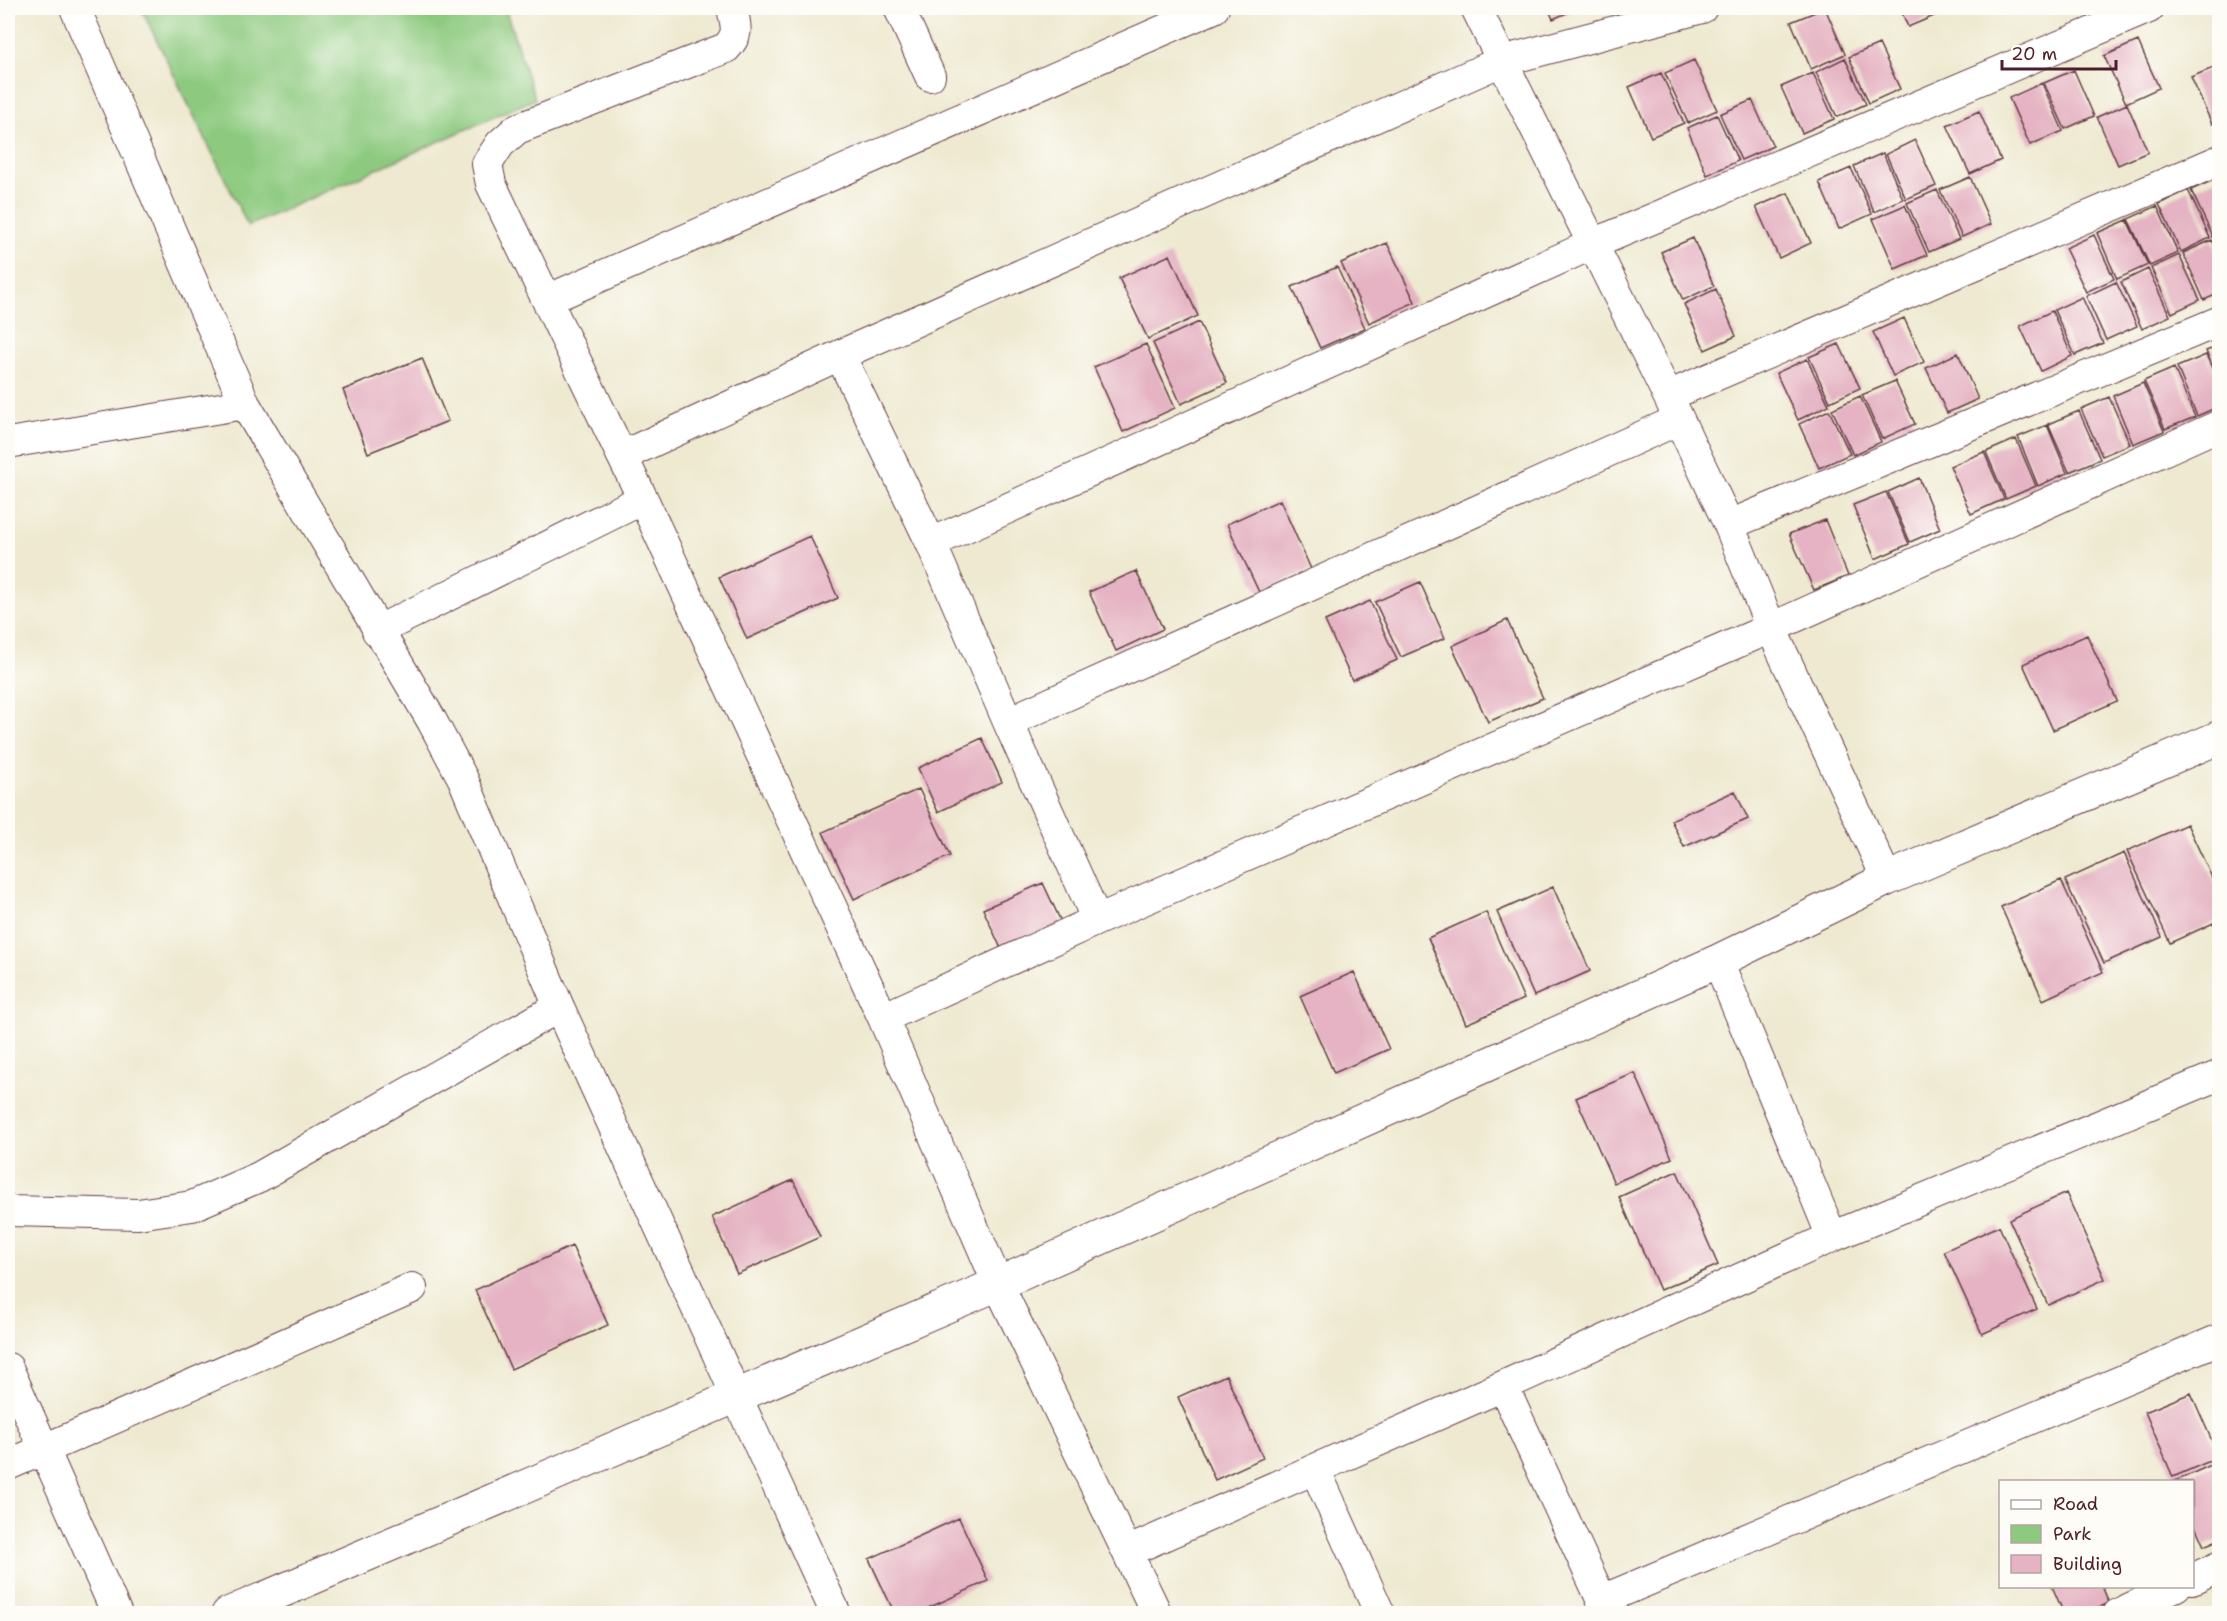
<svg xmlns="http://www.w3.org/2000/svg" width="2227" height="1621" font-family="'Shantell Sans',sans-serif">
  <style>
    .green { fill: #8dca7f; stroke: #6c7455; stroke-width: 1.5 }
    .building { fill: #e5b3c3 }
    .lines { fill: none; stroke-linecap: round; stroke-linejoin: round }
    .minor-casing { stroke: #633d44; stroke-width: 32 }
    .tertiary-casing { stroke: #633d44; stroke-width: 35 }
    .minor { stroke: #fff; stroke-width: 30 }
    .tertiary { stroke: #fff; stroke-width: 33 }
  </style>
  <rect width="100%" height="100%" fill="#fdfcf7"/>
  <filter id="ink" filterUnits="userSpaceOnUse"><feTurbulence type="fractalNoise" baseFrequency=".0167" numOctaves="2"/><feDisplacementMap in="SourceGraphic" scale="12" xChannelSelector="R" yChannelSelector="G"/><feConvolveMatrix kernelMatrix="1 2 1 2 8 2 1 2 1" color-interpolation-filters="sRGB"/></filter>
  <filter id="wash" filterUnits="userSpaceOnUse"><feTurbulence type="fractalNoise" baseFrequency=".008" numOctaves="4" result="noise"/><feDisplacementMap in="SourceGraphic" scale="24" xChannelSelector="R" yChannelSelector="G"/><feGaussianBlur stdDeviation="1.35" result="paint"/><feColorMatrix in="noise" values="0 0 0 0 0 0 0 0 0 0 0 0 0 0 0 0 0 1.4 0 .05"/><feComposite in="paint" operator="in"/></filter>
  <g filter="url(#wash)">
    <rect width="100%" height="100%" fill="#eee9d0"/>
    <path class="green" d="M 141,8 L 505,8 L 535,99 L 248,226 Z"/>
    <g id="blocks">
      <path class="building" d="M 1548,8 L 1578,8 L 1553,19 Z
        M 1825,8 L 1845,54 L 1811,69 L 1791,22 Z
        M 1900,8 L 1939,8 L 1941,13 L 1908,27 Z
        M 2138,41 L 2159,88 L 2126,103 L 2104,56 Z
        M 1879,44 L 1900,89 L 1869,103 L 1849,57 Z
        M 1845,58 L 1866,104 L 1837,117 L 1816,72 Z
        M 1694,60 L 1717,110 L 1688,123 L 1665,73 Z
        M 2220,65 L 2220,120 L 2212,124 L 2191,77 Z
        M 2074,70 L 2094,116 L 2065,129 L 2044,83 Z
        M 1661,73 L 1684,123 L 1651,137 L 1629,87 Z
        M 1813,73 L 1834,119 L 1802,133 L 1781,87 Z
        M 2042,83 L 2063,131 L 2030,145 L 2009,98 Z
        M 1752,100 L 1773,146 L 1741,160 L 1720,114 Z
        M 2127,104 L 2148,152 L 2118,165 L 2097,117 Z
        M 1979,111 L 2001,160 L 1970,174 L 1947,125 Z
        M 1717,115 L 1738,161 L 1707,175 L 1687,128 Z
        M 1915,140 L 1936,186 L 1906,199 L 1886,154 Z
        M 1883,153 L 1903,199 L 1874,212 L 1854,166 Z
        M 1851,168 L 1872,214 L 1839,229 L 1819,182 Z
        M 1970,177 L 1991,224 L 1962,237 L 1940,190 Z
        M 2220,177 L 2220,234 L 2213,237 L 2191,190 Z
        M 1937,190 L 1959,239 L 1929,252 L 1907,203 Z
        M 2188,190 L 2210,238 L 2181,252 L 2159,204 Z
        M 1788,193 L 1811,243 L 1779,258 L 1756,207 Z
        M 1905,205 L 1927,255 L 1895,269 L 1873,219 Z
        M 2157,206 L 2178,253 L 2150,266 L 2128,219 Z
        M 2127,220 L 2148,265 L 2117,279 L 2097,233 Z
        M 2094,235 L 2114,279 L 2086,292 L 2065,248 Z
        M 1693,238 L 1714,286 L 1683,300 L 1661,252 Z
        M 2212,240 L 2220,257 L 2220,293 L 2204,300 L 2183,253 Z
        M 1387,243 L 1415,302 L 1369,323 L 1341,263 Z
        M 1170,255 L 1198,316 L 1148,339 L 1119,278 Z
        M 2179,255 L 2200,300 L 2172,313 L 2151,268 Z
        M 1337,267 L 1365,328 L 1320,348 L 1292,287 Z
        M 2148,269 L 2170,316 L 2142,329 L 2121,282 Z
        M 2116,282 L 2137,326 L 2106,340 L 2086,296 Z
        M 1716,289 L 1736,336 L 1705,350 L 1684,304 Z
        M 2082,297 L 2103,343 L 2075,355 L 2054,310 Z
        M 2052,311 L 2072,356 L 2041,371 L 2020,326 Z
        M 1904,318 L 1924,362 L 1893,376 L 1873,332 Z
        M 1199,322 L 1227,383 L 1181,404 L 1153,343 Z
        M 1146,344 L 1175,408 L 1123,432 L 1094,367 Z
        M 1839,344 L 1860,388 L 1830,402 L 1809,357 Z
        M 2219,346 L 2219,382 L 2206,351 Z
        M 1958,353 L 1978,399 L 1947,413 L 1926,368 Z
        M 2206,355 L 2220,385 L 2220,406 L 2197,416 L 2177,367 Z
        M 422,358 L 448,421 L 368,453 L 343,390 Z
        M 1807,359 L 1829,405 L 1798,420 L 1776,373 Z
        M 2174,368 L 2195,417 L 2165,429 L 2144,381 Z
        M 1895,381 L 1915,424 L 1882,439 L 1862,395 Z
        M 2143,383 L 2164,431 L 2133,444 L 2113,396 Z
        M 1860,396 L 1881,442 L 1853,455 L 1832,409 Z
        M 2109,397 L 2130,444 L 2102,456 L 2081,409 Z
        M 1829,410 L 1850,454 L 1819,468 L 1799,424 Z
        M 2079,411 L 2100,459 L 2069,472 L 2048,424 Z
        M 2047,425 L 2067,473 L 2038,486 L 2018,437 Z
        M 2016,439 L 2036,486 L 2006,499 L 1986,452 Z
        M 1984,452 L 2004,499 L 1971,514 L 1950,466 Z
        M 1919,478 L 1940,529 L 1910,542 L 1888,492 Z
        M 1886,492 L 1909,544 L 1875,559 L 1853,505 Z
        M 1280,500 L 1311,569 L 1259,592 L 1227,524 Z
        M 1825,520 L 1848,576 L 1814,590 L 1789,534 Z
        M 810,536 L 838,598 L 747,639 L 719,577 Z
        M 1136,571 L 1163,629 L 1116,651 L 1089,592 Z
        M 1420,582 L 1445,638 L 1401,657 L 1375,602 Z
        M 1370,601 L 1397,660 L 1352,680 L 1325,621 Z
        M 1507,620 L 1543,698 L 1488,722 L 1452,646 Z
        M 2087,635 L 2117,701 L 2053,730 L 2023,664 Z
        M 982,738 L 1002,782 L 938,812 L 918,768 Z
        M 919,789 L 950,856 L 854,899 L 823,832 Z
        M 1735,791 L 1748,819 L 1684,847 L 1671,820 Z
        M 2187,824 L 2220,895 L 2220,920 L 2170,943 L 2127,851 Z
        M 2124,853 L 2162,937 L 2104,963 L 2065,880 Z
        M 2061,880 L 2103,972 L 2043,1000 L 2001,907 Z
        M 1043,883 L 1063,926 L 1003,953 L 983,909 Z
        M 1553,887 L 1590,971 L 1534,996 L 1497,912 Z
        M 1486,912 L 1524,999 L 1466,1024 L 1428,938 Z
        M 1354,972 L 1389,1049 L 1334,1073 L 1300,996 Z
        M 1635,1073 L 1672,1158 L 1614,1183 L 1576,1098 Z
        M 1677,1171 L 1718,1265 L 1660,1290 L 1619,1197 Z
        M 793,1180 L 820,1237 L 737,1274 L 712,1217 Z
        M 2066,1193 L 2105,1279 L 2048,1305 L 2009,1219 Z
        M 1999,1226 L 2037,1309 L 1982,1334 L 1944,1251 Z
        M 572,1246 L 608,1325 L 511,1369 L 475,1290 Z
        M 1226,1375 L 1263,1458 L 1215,1480 L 1178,1397 Z
        M 2191,1393 L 2219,1457 L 2173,1477 L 2145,1412 Z
        M 2220,1461 L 2220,1539 L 2204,1546 L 2192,1519 L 2192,1482 L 2173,1482 Z
        M 959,1518 L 988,1581 L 915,1614 L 895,1614 L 869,1559 Z
        M 2052,1586 L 2102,1586 L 2109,1603 L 2084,1614 L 2064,1614 Z"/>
    </g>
  </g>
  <g filter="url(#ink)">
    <use href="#blocks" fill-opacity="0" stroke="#633d44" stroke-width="1.5"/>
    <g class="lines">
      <defs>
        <path id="minor" d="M 899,8 L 930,76
          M 1476,8 L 1502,61 L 1702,8
          M 547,300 L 1214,8
          M 840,355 L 931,543
          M 1668,396 L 2220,160
          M 245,404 L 432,721 L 463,779 L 559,1007 L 836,1614
          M 8,443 L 245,404 L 75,8
          M 622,456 L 491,184 L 487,164 L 500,144 L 517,129 L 726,48 C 740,33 736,27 732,8
          M 643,499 L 622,456 L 840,355 L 1502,61 L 1668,396 L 1729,525 L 1771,628 L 1887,879
          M 1729,525 L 2220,321
          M 377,631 L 643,499 L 883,1018 L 998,1284 L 1157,1614
          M 1008,722 L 931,543 L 1593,244 L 2149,8
          M 1097,920 L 1008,722 L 1678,420
          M 1718,961 L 1832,1237
          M 883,1018 L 1097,920 L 1771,628 L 2220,425
          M 8,1211 L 138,1214 L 192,1206 L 259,1177 L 559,1007
          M 8,1368 L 117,1614
          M 1503,1386 L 1608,1614
          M 8,1465 L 412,1288
          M 1315,1469 L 1380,1614
          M 1129,1551 L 1503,1386 L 1832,1237 L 2220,1075
          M 2192,1579 L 2220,1566
          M 1602,1600 L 2220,1339
          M 2118,1614 L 2176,1586"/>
        <path id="tertiary" d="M 228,1614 L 998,1284 L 1718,961 L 1887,879 L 2220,737"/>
      </defs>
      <use href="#minor" class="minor-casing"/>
      <use href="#tertiary" class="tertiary-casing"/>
      <use href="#minor" class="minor"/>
      <use href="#tertiary" class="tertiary"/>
    </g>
  </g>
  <rect width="2227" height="1621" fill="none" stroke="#fdfcf7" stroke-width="30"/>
  <rect x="1999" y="1480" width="195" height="108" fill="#fdfcf7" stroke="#b5a4a5" stroke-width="1.5"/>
  <rect x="2011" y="1500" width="30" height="9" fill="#ffffff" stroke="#b5a4a5" stroke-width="1.5"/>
  <text x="2053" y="1510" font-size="18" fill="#4a1f2b">Road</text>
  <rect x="2011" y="1525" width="30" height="18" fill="#8dca7f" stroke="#b5a4a5" stroke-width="1.5"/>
  <text x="2053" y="1540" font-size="18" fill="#4a1f2b">Park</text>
  <rect x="2011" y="1555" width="30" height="18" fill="#e5b3c3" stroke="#b5a4a5" stroke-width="1.5"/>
  <text x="2053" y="1570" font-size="18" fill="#4a1f2b">Building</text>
  <path d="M2002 60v9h114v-9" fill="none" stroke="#4a1f2b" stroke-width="3"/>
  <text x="2011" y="60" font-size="18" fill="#4a1f2b" stroke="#fdfcf7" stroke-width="4.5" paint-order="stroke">20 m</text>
</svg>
